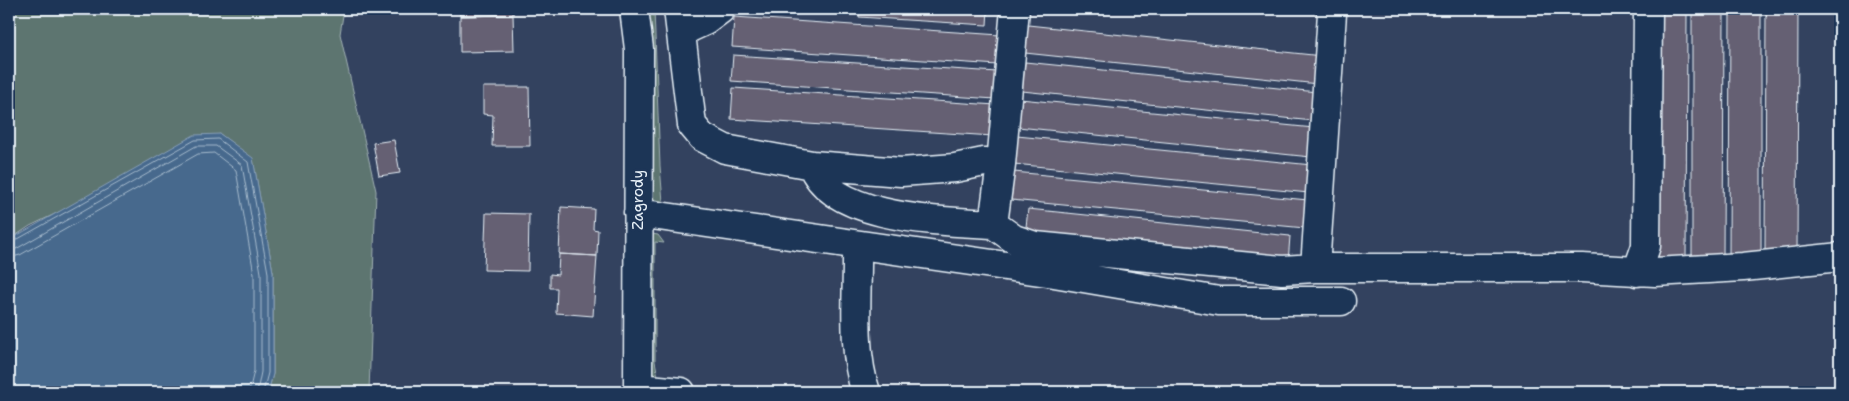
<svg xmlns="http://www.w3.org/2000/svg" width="1849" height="401" font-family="'Shantell Sans',sans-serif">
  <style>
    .green { fill: #5d7470; stroke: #a2b2b4 }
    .water { fill: #46698d; stroke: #879fb8 }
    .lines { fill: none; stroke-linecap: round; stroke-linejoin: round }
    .shore { stroke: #a7bbcd; stroke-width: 1 }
    .building { fill: #656073; stroke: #e8f1f8 }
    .minor-casing { stroke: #e8f1f8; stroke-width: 31 }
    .minor { stroke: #1d3557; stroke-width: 28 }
    .labels { text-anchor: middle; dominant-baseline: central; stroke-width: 5; stroke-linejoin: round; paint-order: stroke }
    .street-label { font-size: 15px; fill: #e8f1f8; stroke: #1d3557 }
  </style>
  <rect width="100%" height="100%" fill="#33425f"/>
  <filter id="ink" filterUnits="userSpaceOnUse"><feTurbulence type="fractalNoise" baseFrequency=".02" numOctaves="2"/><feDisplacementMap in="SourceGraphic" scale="10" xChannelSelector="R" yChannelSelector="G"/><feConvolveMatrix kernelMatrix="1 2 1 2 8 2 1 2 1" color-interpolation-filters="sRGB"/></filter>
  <g filter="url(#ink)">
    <path class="green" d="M 9,9 L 344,9 L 340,34 L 376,191 L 369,392 L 268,392 L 273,374 L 273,272 L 253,159 L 220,134 L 30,226 L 9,240 Z
      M 644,9 L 654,9 L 660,166 L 663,202 L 653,199 L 649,160 Z
      M 652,234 L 658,235 L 664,243 L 655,242 L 655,361 L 658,377 L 650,372 L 648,236 Z"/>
    <path class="water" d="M 220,134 L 253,158 L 273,272 L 273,374 L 268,392 L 9,392 L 9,240 L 194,135 Z"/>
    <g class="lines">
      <path class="shore" d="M 9,244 L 195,140 L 218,139 L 248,162 L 268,273 L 268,373 L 263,392
        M 9,250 L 16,249 L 196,146 L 216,146 L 242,165 L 261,273 L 261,372 L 257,392
        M 9,258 L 20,255 L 198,154 L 214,153 L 236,170 L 254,274 L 254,371 L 249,392"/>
    </g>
    <path class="building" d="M 459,9 L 513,9 L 513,15 L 460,16 Z
      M 860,9 L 988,9 L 987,25 L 859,17 Z
      M 1655,9 L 1687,9 L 1686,264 L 1655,264 Z
      M 1692,9 L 1724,9 L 1723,259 L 1692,259 Z
      M 1730,9 L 1761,9 L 1761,257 L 1729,257 Z
      M 1766,9 L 1798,9 L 1797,254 L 1765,254 Z
      M 513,15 L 514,51 L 460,52 L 460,16 Z
      M 734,17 L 1000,35 L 998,65 L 732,47 Z
      M 1028,25 L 1322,56 L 1318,84 L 1025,53 Z
      M 733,55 L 997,72 L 995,99 L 731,81 Z
      M 1025,62 L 1317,92 L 1313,121 L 1022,91 Z
      M 483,87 L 529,87 L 530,146 L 492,146 L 493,115 L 483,114 Z
      M 733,88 L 996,105 L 993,136 L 731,119 Z
      M 1020,99 L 1314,128 L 1311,157 L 1018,127 Z
      M 1017,136 L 1312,165 L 1309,193 L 1014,164 Z
      M 394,140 L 400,173 L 379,176 L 373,143 Z
      M 1014,172 L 1308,200 L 1305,228 L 1011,200 Z
      M 561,207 L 594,209 L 593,229 L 598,230 L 597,256 L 559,254 Z
      M 1028,209 L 1290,236 L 1288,263 L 1025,236 Z
      M 486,213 L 529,214 L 528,271 L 484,270 Z
      M 559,254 L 597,256 L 593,316 L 556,313 L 557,288 L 550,288 L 550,274 L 558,275 Z"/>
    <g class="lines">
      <defs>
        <path id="minor" d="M 634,9 L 639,49 L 638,392
          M 678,9 L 692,125 L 702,137 L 725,149 L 812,165 L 901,172 L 955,168 L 984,162 L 1001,164
          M 1015,9 L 1001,164 L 993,224 L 1014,239 L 1035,246 L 1282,270 L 1315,268 L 1582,268 L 1655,272 L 1743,267 L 1840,257
          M 683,31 L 705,21 L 721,9
          M 812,165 C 832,220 943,221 993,224
          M 638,213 L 1054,273 L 1219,301 L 1341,301
          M 857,245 C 858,291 851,349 866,392
          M 1315,268 L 1332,13 L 1330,9
          M 1637,272 L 1646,246 L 1648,9
          M 638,388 L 681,392"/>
      </defs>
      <use href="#minor" class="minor-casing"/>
      <use href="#minor" class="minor"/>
    </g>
  </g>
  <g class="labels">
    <g class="street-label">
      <text transform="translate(638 200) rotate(-90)">Zagrody</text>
    </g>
  </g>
  <rect width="1849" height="401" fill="none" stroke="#1d3557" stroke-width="30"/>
  <rect x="15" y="15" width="1819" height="371" fill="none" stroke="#e8f1f8" stroke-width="2" filter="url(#ink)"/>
</svg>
